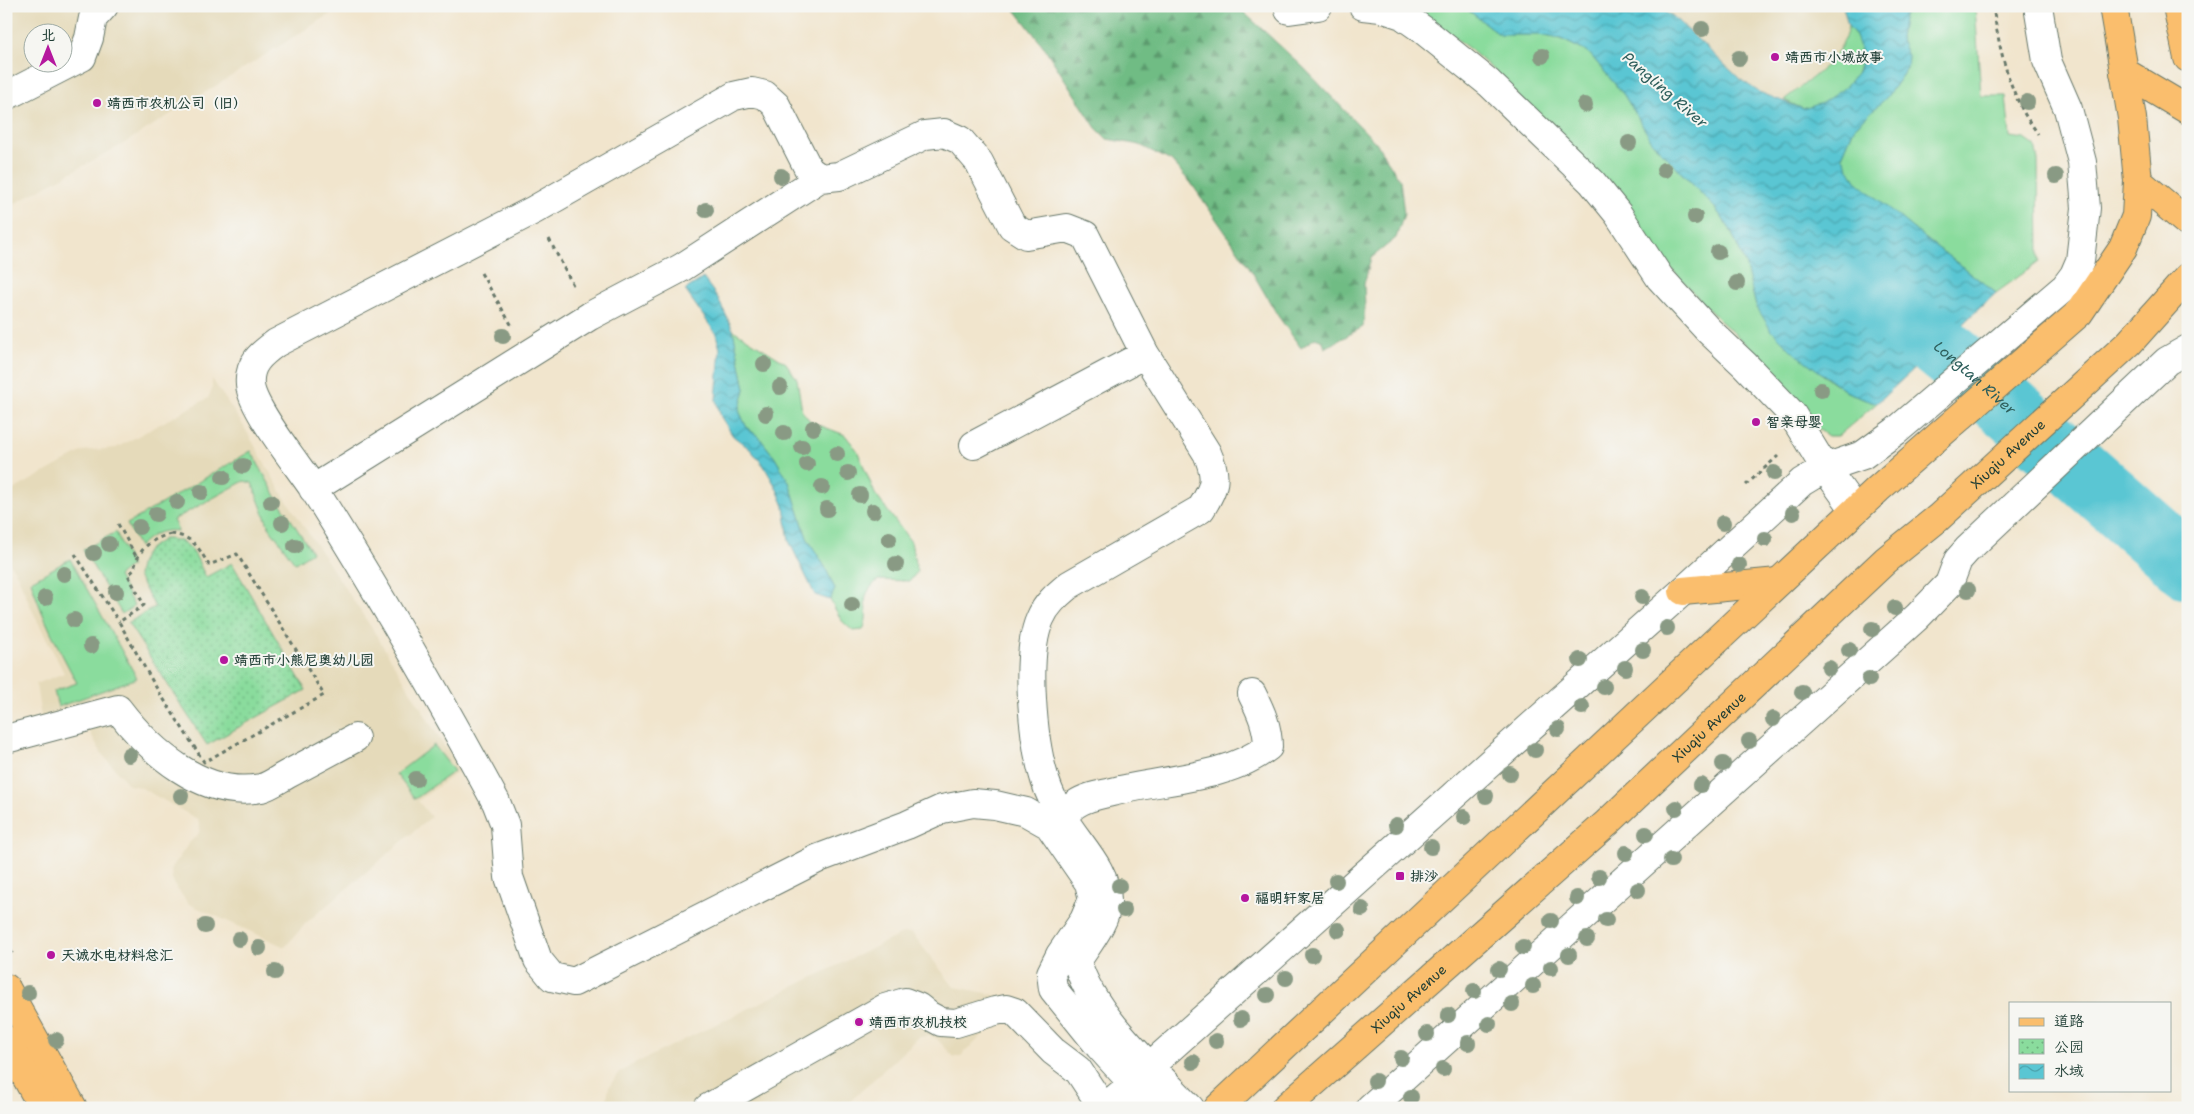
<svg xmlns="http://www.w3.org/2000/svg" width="2194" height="1114" font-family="'Shantell Sans','LXGW WenKai TC',sans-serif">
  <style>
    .built { fill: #e5daba; fill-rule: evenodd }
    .grass { fill: #8adc9d; stroke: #548c68 }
    .forest { fill: url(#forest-firs); stroke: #477c5c }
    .park { fill: url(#park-dots); stroke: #548c68 }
    .water { fill: url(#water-waves); stroke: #3c8284 }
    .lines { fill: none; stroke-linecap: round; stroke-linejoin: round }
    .river { stroke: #5ac6d3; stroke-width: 66 }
    .minor-casing { stroke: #68786a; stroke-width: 30 }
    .major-casing { stroke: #68786a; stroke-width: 30 }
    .path { stroke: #68786a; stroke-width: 3; stroke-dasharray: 4 4; stroke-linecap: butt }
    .minor { stroke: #fff; stroke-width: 28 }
    .major { stroke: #fabe6d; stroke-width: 28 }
    .tree { fill: #899a84 }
    .poi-dot { fill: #b5179e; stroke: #f6f6f2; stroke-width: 2 }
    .labels { text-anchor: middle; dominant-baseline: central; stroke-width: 4; stroke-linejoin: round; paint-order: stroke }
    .poi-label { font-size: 14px; font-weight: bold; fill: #1f3d34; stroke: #f6f6f2; text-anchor: start }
    .street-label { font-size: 14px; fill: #1f3d34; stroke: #f6f6f2 }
    .water-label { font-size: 15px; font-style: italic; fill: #2e5f5c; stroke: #f6f6f2 }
  </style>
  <defs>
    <pattern id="forest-firs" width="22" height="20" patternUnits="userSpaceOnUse" patternTransform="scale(1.25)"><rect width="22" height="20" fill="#6fbc84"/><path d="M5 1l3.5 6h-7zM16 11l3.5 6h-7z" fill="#5b9a6d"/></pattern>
    <pattern id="park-dots" width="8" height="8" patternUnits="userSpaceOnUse" patternTransform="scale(1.25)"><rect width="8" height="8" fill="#8adc9d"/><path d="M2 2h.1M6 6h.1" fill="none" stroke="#70b481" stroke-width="1.8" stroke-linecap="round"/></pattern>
    <pattern id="water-waves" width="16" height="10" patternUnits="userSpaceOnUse" patternTransform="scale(1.25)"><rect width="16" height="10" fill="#5ac6d3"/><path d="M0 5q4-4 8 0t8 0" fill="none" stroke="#4aa2ac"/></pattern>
  </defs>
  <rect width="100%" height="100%" fill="#f6f6f2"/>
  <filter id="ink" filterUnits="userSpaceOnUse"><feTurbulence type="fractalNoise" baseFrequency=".02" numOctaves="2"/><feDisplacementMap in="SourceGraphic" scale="10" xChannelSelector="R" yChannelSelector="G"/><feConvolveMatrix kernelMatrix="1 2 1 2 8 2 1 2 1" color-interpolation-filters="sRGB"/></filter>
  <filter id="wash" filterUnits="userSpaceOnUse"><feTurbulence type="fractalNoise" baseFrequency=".0096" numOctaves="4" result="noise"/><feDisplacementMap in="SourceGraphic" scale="20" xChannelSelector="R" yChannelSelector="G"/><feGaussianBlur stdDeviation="1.12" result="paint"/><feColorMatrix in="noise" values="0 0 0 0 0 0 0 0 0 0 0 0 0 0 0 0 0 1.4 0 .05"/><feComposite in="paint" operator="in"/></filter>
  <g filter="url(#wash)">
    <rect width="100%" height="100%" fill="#f1e5cd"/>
    <path class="built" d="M 6,6 L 343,6 L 123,144 L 6,208 ZM 32,32 L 62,32 L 62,62 L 32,62 Z
      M 1657,6 L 1843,6 L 1848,26 L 1846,40 L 1830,62 L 1784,100 L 1759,92 L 1740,79 L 1677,20 Z
      M 212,379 L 243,425 L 283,495 L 375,633 L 444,746 L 462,769 L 418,801 L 431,817 L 306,923 L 285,947 L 189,904 L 177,889 L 172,879 L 171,869 L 189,843 L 199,833 L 200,825 L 197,819 L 140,787 L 129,785 L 102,754 L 86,725 L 41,718 L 36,684 L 64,673 L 32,610 L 17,574 L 6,558 L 6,494 L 83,451 L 116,448 L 208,398 L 212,389 Z
      M 904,933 L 912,933 L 954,987 L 987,993 L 1002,998 L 1018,1018 L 1000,1018 L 961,1056 L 954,1057 L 937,1039 L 930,1036 L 919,1037 L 843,1108 L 608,1108 L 606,1102 L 609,1087 L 617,1075 L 630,1066 Z"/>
    <path class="grass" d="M 1413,6 L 1463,6 L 1500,35 L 1539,35 L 1561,39 L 1589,53 L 1624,95 L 1653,143 L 1715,208 L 1730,229 L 1745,263 L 1756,306 L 1824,376 L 1847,392 L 1877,403 L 1838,436 L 1828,436 L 1815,427 L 1771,367 L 1715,316 L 1653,249 L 1500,76 L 1471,50 Z
      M 1909,6 L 1975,6 L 1981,96 L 2006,96 L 2010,137 L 2025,139 L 2035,146 L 2038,161 L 2039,262 L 1996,293 L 1917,232 L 1855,181 L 1842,156 L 1854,128 L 1886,98 L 1907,68 L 1908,56 L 1900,38 L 1903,19 Z
      M 1848,26 C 1877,56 1854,89 1822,104 C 1816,106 1809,107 1803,109 L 1784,100 C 1808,80 1843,60 1848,26 Z
      M 733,330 L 786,363 L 797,379 L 802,411 L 811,422 L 845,435 L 857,450 L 875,494 L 911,542 L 917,572 L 910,581 L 878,580 C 854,601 873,607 863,630 L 853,631 L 842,621 L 830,600 L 835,589 L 825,567 L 807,538 L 789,482 L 775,458 L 759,437 L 747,428 L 739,411 L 745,389 Z
      M 251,451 L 277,498 L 312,552 L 295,563 L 269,527 L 252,483 L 244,481 L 173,520 L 178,531 C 161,529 150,535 139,547 L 127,524 Z
      M 116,532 L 131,566 L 118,576 L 134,606 L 122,614 L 83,550 Z
      M 70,559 L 137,678 L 58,707 L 54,691 L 77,683 C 59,649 42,618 31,581 Z
      M 434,745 L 454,771 L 415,799 L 396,774 Z"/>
    <path class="forest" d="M 1012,6 L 1237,6 L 1303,67 L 1376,143 L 1400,180 L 1404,214 L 1396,238 L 1371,258 L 1364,284 L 1365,308 L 1363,327 L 1325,348 L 1323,341 L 1315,338 L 1301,348 L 1278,316 L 1248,265 L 1191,183 L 1171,161 L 1140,145 L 1107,139 L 1096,128 L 1044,47 Z"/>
    <path class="park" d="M 164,539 C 193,538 194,555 206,577 L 232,563 L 306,690 L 207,745 L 128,623 L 155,607 L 138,576 C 141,555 146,550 164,539 Z"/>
    <path class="water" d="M 1463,6 L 1657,6 L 1677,20 L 1740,79 L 1759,92 L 1803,109 L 1822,103 L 1843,89 L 1858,72 L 1863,55 L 1855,34 L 1848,26 L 1843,6 L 1909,6 L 1903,19 L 1900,38 L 1908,56 L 1907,68 L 1886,98 L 1854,128 L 1842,156 L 1856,181 L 1917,232 L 1996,293 L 1877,403 L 1847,392 L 1793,352 L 1771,330 L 1756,306 L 1745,263 L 1730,229 L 1715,208 L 1653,143 L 1624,95 L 1589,53 L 1561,39 L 1539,35 L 1500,35 Z
      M 703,278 L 718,298 L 733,330 L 745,389 L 739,411 L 747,428 L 759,437 L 775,458 L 789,482 L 807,538 L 825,567 L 835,589 L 830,600 L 815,595 L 789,541 L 784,506 L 776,487 L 764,466 L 750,449 L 733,436 L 721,417 L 716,400 L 720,349 L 716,334 L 685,290 Z"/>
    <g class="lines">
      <path class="river" id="s1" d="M 1868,289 L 1955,360 L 2188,566"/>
    </g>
  </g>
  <g filter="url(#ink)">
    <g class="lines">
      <defs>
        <path id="minor" d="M 1363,6 L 1381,8 L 1402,15 L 1422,29 L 1489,83 L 1592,182 L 1618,214 L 1660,278 L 1708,330 L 1745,365 L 1792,414 L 1825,468 L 1855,510
          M 1289,10 L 1318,6
          M 6,96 L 82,57 L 89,38 L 93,18 L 104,6
          M 974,445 L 1145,354
          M 313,489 L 590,316 L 681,268 L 820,178
          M 6,739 L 118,709 C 150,751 203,799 261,788 C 270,786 280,778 288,774 C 311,762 333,750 355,738
          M 1063,818 C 1067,813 1071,807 1076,804 C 1086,797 1100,795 1112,792 C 1162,779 1227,779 1268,747 C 1268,727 1261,712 1252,694
          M 708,1108 L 885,1008 L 905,1002 L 918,1007 L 928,1015 L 941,1022 L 956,1023 L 995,1011 L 1006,1009 L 1015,1012 L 1053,1051 L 1078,1070 L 1103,1108
          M 1104,1108 L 1134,1083 L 1150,1066 L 1683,591 L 1802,482 L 1825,468 L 1863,455 L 1896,431 L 2065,287 L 2074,275 L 2080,261 L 2086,208 L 2082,162 L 2068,109 L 2047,61 L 2038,6
          M 1155,1108 L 1099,1046 L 1053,989 L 1051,973 L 1060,955 L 1084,920 L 1093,899 L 1089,883 L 1049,825 L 1026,812 L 995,805 L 973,803 L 942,809 L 907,825 L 819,858 L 574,982 L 552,977 L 538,960 L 509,877 L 505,825 L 496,802 C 439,697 379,593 315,491 C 300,468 252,409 250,385 C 248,364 261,354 276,343 L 534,210 L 734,96 L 752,92 L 765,95 L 776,105 L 809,170 L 820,178 L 839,176 L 925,135 L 944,133 L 960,140 L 979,162 L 1012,226 L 1026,235 L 1067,228 L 1085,235 L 1145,354 L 1207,453 C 1218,478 1215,487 1201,509 L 1069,585 C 1057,595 1046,604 1040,619 C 1024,655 1033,743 1045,780 C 1049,793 1056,807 1063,818 C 1078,844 1107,870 1107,901 C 1108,920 1087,945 1077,961 C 1091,1014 1153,1069 1190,1108
          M 1370,1108 L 1917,617 L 1949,584 L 1958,560 L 1967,550 L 2167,361 L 2188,349"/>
        <g id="major">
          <path d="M 2177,6 L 2188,58"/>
          <path d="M 2124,72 L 2188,110"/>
          <path d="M 2138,181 L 2188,223"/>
          <path d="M 1683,591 L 1778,582"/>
          <path d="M 6,988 L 73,1108"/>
          <path d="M 6,1040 L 43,1108"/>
          <path d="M 1218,1108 L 1878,489 L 2079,313 L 2123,248 L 2136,216 L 2138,181 L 2132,118 L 2113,6"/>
          <path id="s2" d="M 1285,1108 L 1607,823 L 1886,560 L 1938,518 L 2129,343 L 2188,277"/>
        </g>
      </defs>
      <use href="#minor" class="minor-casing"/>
      <use href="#major" class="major-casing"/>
      <path class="path" d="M 1993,6 C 1998,42 2006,79 2023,111 C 2027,119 2033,126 2038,134
        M 549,239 L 574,287
        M 481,273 L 512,326
        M 1746,485 L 1778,456
        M 118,524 L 137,558
        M 171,534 C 194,537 197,546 209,565 L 237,554 L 324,695 L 204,762 L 154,684 L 119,622 L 144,605 L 128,575 L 134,570 C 138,549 150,539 171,534 Z
        M 75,554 L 119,622
        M 6,943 L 14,956
        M 1055,1108 L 1061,1103"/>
      <use href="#minor" class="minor"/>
      <use href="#major" class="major"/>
    </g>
    <g class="tree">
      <circle cx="1702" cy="29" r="8"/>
      <circle cx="1542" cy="56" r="8"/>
      <circle cx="1739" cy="58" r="8"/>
      <circle cx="2027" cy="102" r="8"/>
      <circle cx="1585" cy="105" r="8"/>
      <circle cx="1629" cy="143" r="8"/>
      <circle cx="1664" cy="170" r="8"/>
      <circle cx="781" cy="176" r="8"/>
      <circle cx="2056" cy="176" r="8"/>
      <circle cx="706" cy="210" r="8"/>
      <circle cx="1695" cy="217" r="8"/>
      <circle cx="1718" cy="252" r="8"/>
      <circle cx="1737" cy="283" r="8"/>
      <circle cx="503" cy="336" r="8"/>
      <circle cx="764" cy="364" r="8"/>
      <circle cx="780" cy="387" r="8"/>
      <circle cx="1821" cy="390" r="8"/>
      <circle cx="766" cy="414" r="8"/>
      <circle cx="813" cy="428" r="8"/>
      <circle cx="784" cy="433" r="8"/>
      <circle cx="802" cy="447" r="8"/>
      <circle cx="837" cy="454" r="8"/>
      <circle cx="807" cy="464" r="8"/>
      <circle cx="243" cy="466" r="8"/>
      <circle cx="848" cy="473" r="8"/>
      <circle cx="1774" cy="473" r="8"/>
      <circle cx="223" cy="477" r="8"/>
      <circle cx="822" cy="487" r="8"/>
      <circle cx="201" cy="492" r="8"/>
      <circle cx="860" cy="495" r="8"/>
      <circle cx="177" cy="502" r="8"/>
      <circle cx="271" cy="502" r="8"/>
      <circle cx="827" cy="509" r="8"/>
      <circle cx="873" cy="511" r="8"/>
      <circle cx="1793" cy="513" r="8"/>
      <circle cx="156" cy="514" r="8"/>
      <circle cx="282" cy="523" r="8"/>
      <circle cx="1723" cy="523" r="8"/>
      <circle cx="139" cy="527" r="8"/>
      <circle cx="889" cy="539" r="8"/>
      <circle cx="1765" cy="539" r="8"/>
      <circle cx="109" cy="544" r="8"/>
      <circle cx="295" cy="546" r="8"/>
      <circle cx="94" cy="553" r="8"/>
      <circle cx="896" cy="564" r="8"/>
      <circle cx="1739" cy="565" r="8"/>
      <circle cx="64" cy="574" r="8"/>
      <circle cx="1968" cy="590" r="8"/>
      <circle cx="116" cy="592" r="8"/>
      <circle cx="1642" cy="597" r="8"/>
      <circle cx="45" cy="598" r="8"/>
      <circle cx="852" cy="605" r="8"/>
      <circle cx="1895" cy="608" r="8"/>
      <circle cx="74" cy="620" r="8"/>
      <circle cx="1667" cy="628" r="8"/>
      <circle cx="1872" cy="629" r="8"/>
      <circle cx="91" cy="646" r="8"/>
      <circle cx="1643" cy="650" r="8"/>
      <circle cx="1849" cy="650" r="8"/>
      <circle cx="1580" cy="660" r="8"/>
      <circle cx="1625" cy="668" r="8"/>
      <circle cx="1829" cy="668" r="8"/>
      <circle cx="1869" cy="679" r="8"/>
      <circle cx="1604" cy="687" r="8"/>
      <circle cx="1802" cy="692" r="8"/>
      <circle cx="1582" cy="707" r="8"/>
      <circle cx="1773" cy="719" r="8"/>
      <circle cx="1558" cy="729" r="8"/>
      <circle cx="1749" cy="741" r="8"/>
      <circle cx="1535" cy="750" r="8"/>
      <circle cx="129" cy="755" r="8"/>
      <circle cx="1723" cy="764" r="8"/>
      <circle cx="1510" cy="774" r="8"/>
      <circle cx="416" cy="779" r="8"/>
      <circle cx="1701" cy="785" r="8"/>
      <circle cx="181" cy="796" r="8"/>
      <circle cx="1486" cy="796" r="8"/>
      <circle cx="1676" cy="808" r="8"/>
      <circle cx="1464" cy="817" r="8"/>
      <circle cx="1396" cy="825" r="8"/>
      <circle cx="1646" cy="834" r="8"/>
      <circle cx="1431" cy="847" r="8"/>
      <circle cx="1626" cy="853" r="8"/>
      <circle cx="1671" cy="860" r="8"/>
      <circle cx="1599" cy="877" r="8"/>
      <circle cx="1336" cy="881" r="8"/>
      <circle cx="1119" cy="886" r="8"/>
      <circle cx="1638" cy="890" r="8"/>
      <circle cx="1577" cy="898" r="8"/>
      <circle cx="1362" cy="909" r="8"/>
      <circle cx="1124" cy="910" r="8"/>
      <circle cx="1606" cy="920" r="8"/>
      <circle cx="1551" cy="921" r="8"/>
      <circle cx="205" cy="926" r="8"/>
      <circle cx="1338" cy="930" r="8"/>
      <circle cx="239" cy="939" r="8"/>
      <circle cx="1587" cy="939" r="8"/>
      <circle cx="1523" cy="947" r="8"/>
      <circle cx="259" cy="948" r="8"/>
      <circle cx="1312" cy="955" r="8"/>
      <circle cx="1569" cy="955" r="8"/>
      <circle cx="1551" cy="968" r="8"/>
      <circle cx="1499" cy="969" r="8"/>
      <circle cx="275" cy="972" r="8"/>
      <circle cx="1286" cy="978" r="8"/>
      <circle cx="1533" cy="986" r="8"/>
      <circle cx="1474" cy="991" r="8"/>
      <circle cx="28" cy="993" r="8"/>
      <circle cx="1267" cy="995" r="8"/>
      <circle cx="1512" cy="1004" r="8"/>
      <circle cx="1448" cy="1015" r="8"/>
      <circle cx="1241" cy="1019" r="8"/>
      <circle cx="1489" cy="1024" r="8"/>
      <circle cx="1427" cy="1034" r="8"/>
      <circle cx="56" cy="1040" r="8"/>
      <circle cx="1216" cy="1041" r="8"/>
      <circle cx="1468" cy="1043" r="8"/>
      <circle cx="1401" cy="1058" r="8"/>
      <circle cx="1193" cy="1062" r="8"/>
      <circle cx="1443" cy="1069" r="8"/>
      <circle cx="1375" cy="1081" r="8"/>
      <circle cx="1411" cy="1097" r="8"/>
    </g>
  </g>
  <g class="poi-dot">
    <circle cx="1775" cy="57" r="5"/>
    <circle cx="97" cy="103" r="5"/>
    <circle cx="1756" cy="422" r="5"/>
    <circle cx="224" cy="660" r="5"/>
    <rect x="1395" y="871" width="10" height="10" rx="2.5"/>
    <circle cx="1245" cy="898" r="5"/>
    <circle cx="51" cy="955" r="5"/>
    <circle cx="859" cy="1022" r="5"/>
  </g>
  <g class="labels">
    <g class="poi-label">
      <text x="1785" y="57">靖西市小城故事</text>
      <text x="107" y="103">靖西市农机公司（旧）</text>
      <text x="1766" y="422">智亲母婴</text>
      <text x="234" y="660">靖西市小熊尼奥幼儿园</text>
      <text x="1410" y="876">排沙</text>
      <text x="1255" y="898">福明轩家居</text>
      <text x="61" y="955">天诚水电材料总汇</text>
      <text x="869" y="1022">靖西市农机技校</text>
    </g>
    <g class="street-label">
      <text stroke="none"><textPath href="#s2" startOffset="975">Xiuqiu Avenue</textPath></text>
      <text stroke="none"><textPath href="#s2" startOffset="570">Xiuqiu Avenue</textPath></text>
      <text stroke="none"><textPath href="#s2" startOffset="165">Xiuqiu Avenue</textPath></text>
    </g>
    <g class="water-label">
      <text transform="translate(1665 90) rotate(41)">Pangling River</text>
      <text stroke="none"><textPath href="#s1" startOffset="139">Longtan River</textPath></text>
    </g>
  </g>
  <rect width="2194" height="1114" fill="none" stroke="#f6f6f2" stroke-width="25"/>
  <rect x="2009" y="1002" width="162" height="90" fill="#f6f6f2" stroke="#a0aca6"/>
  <rect x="2019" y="1018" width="25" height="8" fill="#fabe6d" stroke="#a0aca6"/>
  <text x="2054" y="1026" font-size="15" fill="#1f3d34">道路</text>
  <rect x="2019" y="1039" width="25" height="15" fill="url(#park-dots)" stroke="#a0aca6"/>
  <text x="2054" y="1052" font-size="15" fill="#1f3d34">公园</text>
  <rect x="2019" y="1064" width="25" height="15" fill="url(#water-waves)" stroke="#a0aca6"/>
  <text x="2054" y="1076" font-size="15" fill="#1f3d34">水域</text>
  <g transform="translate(48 48)"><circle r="24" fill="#f6f6f2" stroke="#a0aca6"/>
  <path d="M0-4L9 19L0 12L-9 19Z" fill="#b5179e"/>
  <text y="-8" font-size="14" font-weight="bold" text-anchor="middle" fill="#1f3d34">北</text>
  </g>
</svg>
